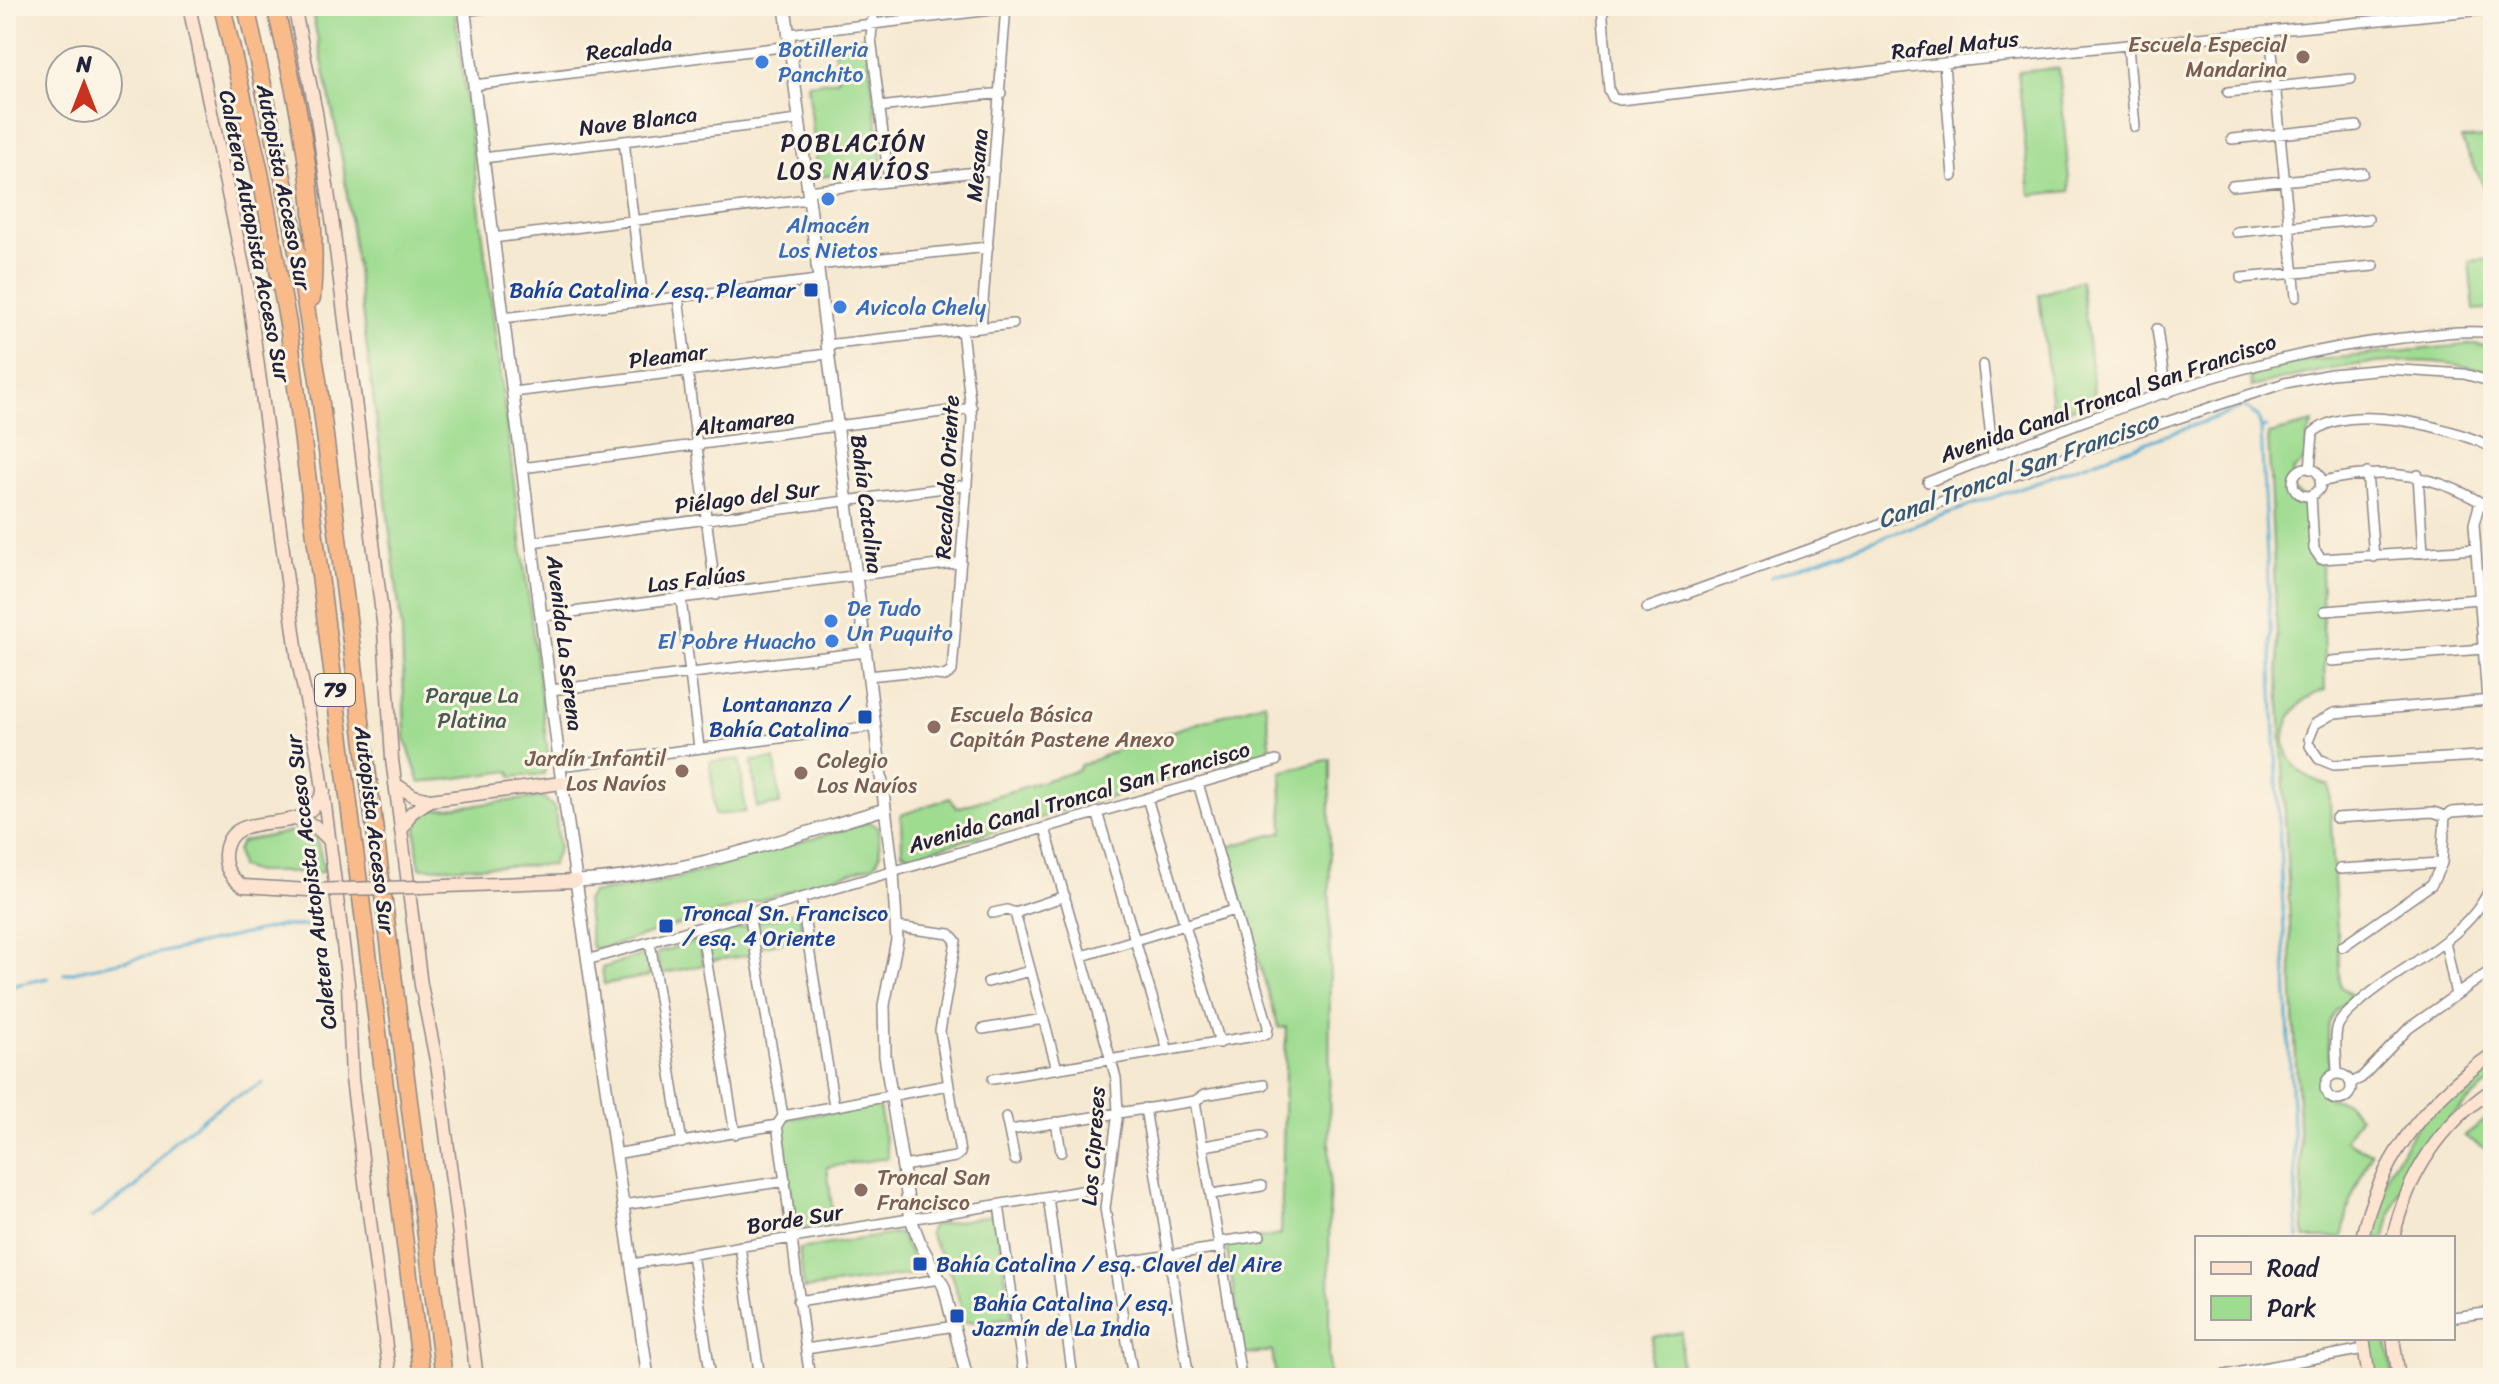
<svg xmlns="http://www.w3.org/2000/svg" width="2499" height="1384" font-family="Sriracha,sans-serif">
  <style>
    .green { fill: #9edc90; stroke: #607f66; stroke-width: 2 }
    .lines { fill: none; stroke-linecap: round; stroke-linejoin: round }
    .stream { stroke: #53acd0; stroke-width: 3 }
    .minor-casing { stroke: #8c8686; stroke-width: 12 }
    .tertiary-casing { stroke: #8c8686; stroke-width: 14 }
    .secondary-casing { stroke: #8c8686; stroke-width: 15 }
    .motorway-casing { stroke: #8c8686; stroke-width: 19 }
    .minor { stroke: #fff; stroke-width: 9 }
    .tertiary { stroke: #fff; stroke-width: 11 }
    .secondary { stroke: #fde4d1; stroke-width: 12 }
    .motorway { stroke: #fabb8b; stroke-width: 16 }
    .secondary-bridge-casing { stroke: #8c8686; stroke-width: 15; stroke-linecap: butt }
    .secondary-bridge { stroke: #fde4d1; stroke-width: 12 }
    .education-dot { fill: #8d6e63; stroke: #fcf5e5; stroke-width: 3 }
    .shop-dot { fill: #3f7fe0; stroke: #fcf5e5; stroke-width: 3 }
    .transit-dot { fill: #1a4fb4; stroke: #fcf5e5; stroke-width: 3 }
    .labels { text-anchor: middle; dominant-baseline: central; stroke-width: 6; stroke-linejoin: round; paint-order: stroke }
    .shield { fill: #fcf5e5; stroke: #63616e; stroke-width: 2 }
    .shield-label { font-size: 20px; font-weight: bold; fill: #22223b }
    .education-label { font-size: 22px; fill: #785e54; stroke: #fcf5e5; text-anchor: start }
    .street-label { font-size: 22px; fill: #22223b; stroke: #fcf5e5 }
    .shop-label { font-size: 22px; fill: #366cbe; stroke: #fcf5e5; text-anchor: start }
    .transit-label { font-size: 22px; fill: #164399; stroke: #fcf5e5; text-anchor: start }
    .park-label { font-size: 22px; fill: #475a54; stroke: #fcf5e5 }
    .neighbourhood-label { font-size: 24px; letter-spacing: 2px; fill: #22223b; stroke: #fcf5e5 }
    .water-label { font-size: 24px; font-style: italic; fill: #365977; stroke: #fcf5e5 }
  </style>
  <rect width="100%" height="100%" fill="#fcf5e5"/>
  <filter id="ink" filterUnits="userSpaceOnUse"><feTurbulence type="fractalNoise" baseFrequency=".0125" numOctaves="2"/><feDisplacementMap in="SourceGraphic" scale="16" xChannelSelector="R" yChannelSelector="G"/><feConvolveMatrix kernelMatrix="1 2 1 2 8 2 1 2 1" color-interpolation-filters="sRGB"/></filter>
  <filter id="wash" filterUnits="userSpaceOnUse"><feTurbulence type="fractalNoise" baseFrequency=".006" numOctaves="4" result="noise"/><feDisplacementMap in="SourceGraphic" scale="32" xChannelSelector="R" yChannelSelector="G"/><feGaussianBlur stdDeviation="1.8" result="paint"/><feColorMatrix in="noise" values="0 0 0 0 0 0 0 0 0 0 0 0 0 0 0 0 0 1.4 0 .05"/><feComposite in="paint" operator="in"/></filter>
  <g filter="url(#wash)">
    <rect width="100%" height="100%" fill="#f6e9d1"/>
    <path class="green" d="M 311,6 L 454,6 L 548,754 L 544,774 L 512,777 L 510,771 L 420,783 L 405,738 L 402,631 L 378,435 L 343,163 Z
      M 866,36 L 883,170 L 818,177 L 808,84 L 838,80 L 833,40 Z
      M 2059,68 L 2070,191 L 2030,195 L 2018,72 Z
      M 2493,138 L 2493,205 L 2461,139 Z
      M 2493,259 L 2493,308 L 2474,310 L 2469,261 Z
      M 2081,280 L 2095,401 L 2053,415 L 2039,295 Z
      M 2475,344 L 2493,347 L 2493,374 C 2418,347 2325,368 2251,387 L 2250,376 L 2296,362 Z
      M 2313,423 L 2308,434 L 2306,460 L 2293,470 L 2292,490 L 2309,501 L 2311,557 L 2314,563 L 2321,564 L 2325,690 C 2290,700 2269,742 2300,771 C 2308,778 2319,782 2329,786 L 2340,986 L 2352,995 L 2336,1010 L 2328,1025 L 2329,1064 L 2320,1086 L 2329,1099 L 2347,1102 L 2359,1117 L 2345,1140 L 2371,1153 L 2350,1201 L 2342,1238 L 2304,1238 L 2268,434 Z
      M 1265,702 L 1271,750 L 911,856 L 902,852 L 901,815 L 950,798 L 957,808 L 1079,770 L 1080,766 L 1134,743 Z
      M 740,759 L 745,812 L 715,815 L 710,762 Z
      M 775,759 L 780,804 L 757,807 L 752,761 Z
      M 1330,759 L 1329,1378 L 1276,1378 L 1272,1351 L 1244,1355 L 1226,1244 L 1281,1235 L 1286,1027 L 1279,1028 L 1224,848 L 1283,832 L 1281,772 Z
      M 543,797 L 555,809 L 559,847 L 552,865 L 420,868 C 417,849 412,827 424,811 Z
      M 869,822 L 878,827 L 880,855 L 875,865 L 603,948 L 592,948 L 586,900 L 592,893 L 657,884 Z
      M 299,830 L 316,836 L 325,872 L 256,872 L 240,867 L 237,851 L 241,842 Z
      M 799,911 L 804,937 L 760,947 L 755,923 Z
      M 748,926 L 752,955 L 710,961 L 705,938 Z
      M 699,940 L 703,965 L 660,974 L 657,953 Z
      M 646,954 L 650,976 L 604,984 L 602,968 Z
      M 2493,1059 L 2493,1081 C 2439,1122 2398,1170 2385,1238 L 2367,1238 L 2388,1172 L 2422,1119 Z
      M 879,1105 L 888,1158 L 827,1167 L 834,1224 L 797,1229 L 781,1126 L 786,1119 Z
      M 2493,1114 L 2493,1153 L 2464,1136 Z
      M 991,1215 L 997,1221 L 1012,1319 L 966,1322 L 952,1277 L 929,1233 L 932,1226 Z
      M 899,1233 L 920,1273 L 804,1289 L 799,1249 Z
      M 1682,1332 L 1680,1378 L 1601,1378 L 1649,1368 L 1653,1337 Z
      M 2367,1338 L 2386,1338 L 2394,1378 L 2375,1378 Z"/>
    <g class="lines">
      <path class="stream" d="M 2261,428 L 2298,1238
        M 1771,577 L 2245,407 L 2258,417 L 2261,428 L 2266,427
        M 64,974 L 281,926 L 321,926
        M 6,987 L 48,978
        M 91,1218 L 137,1186 L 174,1141 L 222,1104 L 263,1083"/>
    </g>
  </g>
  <g filter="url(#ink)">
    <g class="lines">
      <defs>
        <path id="minor" d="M 874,6 L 871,38 L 889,182
          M 1602,6 L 1609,90 L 1613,98 L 1620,100 L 1944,63 L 2493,9
          M 464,11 L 500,6
          M 2270,32 L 2296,297
          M 788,34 L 1025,6
          M 2128,46 L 2135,127
          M 1944,63 L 1953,176
          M 474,85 L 790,46
          M 2228,92 L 2351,79
          M 879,107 L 1001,93
          M 2232,139 L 2357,126
          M 624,141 L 643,301
          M 483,158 L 798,120
          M 2232,186 L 2363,173
          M 807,191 L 994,170
          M 2236,232 L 2368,219
          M 493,238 L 808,199
          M 816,265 L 988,247
          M 2241,278 L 2374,266
          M 678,297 L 716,595
          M 503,318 L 818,280
          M 981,328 L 1006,6
          M 2157,329 L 2166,394
          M 826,345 L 1013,324
          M 1983,365 L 1993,456
          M 513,392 L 827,354
          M 522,468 L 972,408
          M2293 482a14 14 0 1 1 28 0a14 14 0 1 1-28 0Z
          M 2310,469 L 2313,433 C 2347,400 2456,428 2493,448
          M 2367,473 L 2374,557
          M 2418,475 L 2423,553
          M 1928,482 C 2081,422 2238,355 2402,338 C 2432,335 2463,329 2493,333
          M 2320,482 C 2385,466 2437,473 2493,510
          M 2311,495 L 2314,549 L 2321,559 L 2476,549
          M 2480,502 L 2474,524 L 2487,700
          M 532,542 L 967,485
          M 681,599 L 699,748
          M 1647,608 L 2115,439 L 2285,383 L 2331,374 L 2385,369 L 2464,374 L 2493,382
          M 2325,611 L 2479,599
          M 541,616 L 961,562
          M 2331,661 L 2483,649
          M 868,676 L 908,672 L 945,676 L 952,671 L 972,419 L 962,330
          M 551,690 L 865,652
          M 2309,739 L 2315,724 L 2334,713 L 2490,700
          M 2310,746 L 2319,759 L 2334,765 L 2493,755
          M 560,766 L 875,726
          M 1147,798 L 1220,1043
          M 1097,812 L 1168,1051
          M 2336,818 L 2433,812 L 2445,816 L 2452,812 L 2493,809
          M 1045,828 L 1116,1078 L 1118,1112 L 1105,1208 L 1133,1378
          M 2340,869 L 2442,863
          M 801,898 L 834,1106
          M 749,913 L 783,1116
          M 993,913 L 1007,910 L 1015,913 L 1065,896
          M 1015,913 L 1057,1069
          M 701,927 L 735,1134
          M 897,927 L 950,934 L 956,941 L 940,1031 L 960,1153 L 955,1157 L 903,1166
          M 2445,941 L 2456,995
          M 650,942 L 682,1143
          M 2342,947 L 2432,884 L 2442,863 L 2445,816
          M 1082,956 L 1234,910
          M 587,960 L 1276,761
          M 988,982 L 1030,971
          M 983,1029 L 1043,1019
          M 2337,1073 C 2337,1060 2334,1043 2337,1029 C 2339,1018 2353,1009 2361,1001 C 2405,962 2472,939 2493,881
          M2325 1087a13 13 0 1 1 26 0a13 13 0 1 1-26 0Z
          M 993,1079 L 1267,1034 L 1268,1026 L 1198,783
          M 2351,1083 L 2361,1078 L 2409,1028 L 2493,969
          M 1195,1101 L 1240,1370 L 1237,1377 L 1231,1378
          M 1145,1108 L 1189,1378
          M 783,1116 L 777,1125 C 790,1209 797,1293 810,1378
          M 783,1116 L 948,1085
          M 1006,1117 L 1015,1160
          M 1056,1122 L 1061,1152
          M 1010,1130 L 1195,1101 L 1204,1095 L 1264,1085
          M 1204,1146 L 1262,1136
          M 615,1154 L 777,1125
          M 1212,1194 L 1262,1186
          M 1048,1197 L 1073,1378
          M 623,1205 L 786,1181
          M 999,1205 L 1024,1378
          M 1219,1242 L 1260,1236
          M 740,1246 L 760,1378
          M 692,1254 L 711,1378
          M 632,1264 L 1106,1187
          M 1114,1264 L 1220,1247
          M 798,1301 L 940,1279
          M 2453,1317 L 2493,1312
          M 806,1349 L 955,1326
          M 939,1378 L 966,1374
          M 2209,1378 L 2364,1349"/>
        <path id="tertiary" d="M 464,6 L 562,783 L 648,1378
          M 785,6 L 893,872 L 897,940 L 884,1005 L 885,1056 L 911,1219 L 921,1245 L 944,1287 L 967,1378
          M 576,881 C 683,876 783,839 885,809"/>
        <path id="secondary" d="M 189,6 L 247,285 L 298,661 L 320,767 L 348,983 L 352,1079 L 390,1378
          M 294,6 L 316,112 L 333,226 L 384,630 L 392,759 L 421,985 L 438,1070 L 477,1378
          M 395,784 L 414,796 L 430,800
          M 295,819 L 315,826 L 330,841
          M 401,831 L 411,813 L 430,800 L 562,783
          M 420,887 L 576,881
          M 308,890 L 243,886 C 232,879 224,868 225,854 C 228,813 279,829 304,815 C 313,810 319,801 324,791
          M 2362,1238 C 2379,1158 2427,1099 2493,1054
          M 2393,1238 C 2407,1176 2440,1125 2493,1089
          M 2363,1338 L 2369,1378
          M 2393,1338 L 2399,1378"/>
        <path id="motorway" d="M 222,6 L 260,172 L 288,324 L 422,1378
          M 246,6 L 291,215 L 318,380 L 444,1378
          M 275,6 C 298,102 320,199 312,298"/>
      </defs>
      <use href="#minor" class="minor-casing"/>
      <use href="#tertiary" class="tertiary-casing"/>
      <use href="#secondary" class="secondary-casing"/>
      <use href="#motorway" class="motorway-casing"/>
      <use href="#minor" class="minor"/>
      <use href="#tertiary" class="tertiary"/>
      <use href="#secondary" class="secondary"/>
      <use href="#motorway" class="motorway"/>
      <defs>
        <path id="secondary-bridge" d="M 308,890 L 420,887"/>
      </defs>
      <use href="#secondary-bridge" class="secondary-bridge-casing"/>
      <use href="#secondary-bridge" class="secondary-bridge"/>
    </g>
  </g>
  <g class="education-dot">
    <circle cx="2303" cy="57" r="8"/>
    <circle cx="934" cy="727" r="8"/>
    <circle cx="682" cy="771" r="8"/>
    <circle cx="801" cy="773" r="8"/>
    <circle cx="861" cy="1190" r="8"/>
  </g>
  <g class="shop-dot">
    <circle cx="762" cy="62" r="8"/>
    <circle cx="828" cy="199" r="8"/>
    <circle cx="840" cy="307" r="8"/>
    <circle cx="831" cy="621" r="8"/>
    <circle cx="832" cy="641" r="8"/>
  </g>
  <g class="transit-dot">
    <rect x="803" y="282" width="16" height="16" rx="4"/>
    <rect x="857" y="709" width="16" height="16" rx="4"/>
    <rect x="658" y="918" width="16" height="16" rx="4"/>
    <rect x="912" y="1256" width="16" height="16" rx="4"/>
    <rect x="949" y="1308" width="16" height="16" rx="4"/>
  </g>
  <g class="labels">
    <rect class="shield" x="315" y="674" width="40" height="32" rx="6"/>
    <g class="shield-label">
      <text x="335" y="690">79</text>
    </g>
    <g class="education-label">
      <text x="2287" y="44" text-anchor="end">Escuela Especial<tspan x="2287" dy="25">Mandarina</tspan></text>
      <text x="950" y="714">Escuela Básica<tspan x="950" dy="25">Capitán Pastene Anexo</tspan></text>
      <text x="666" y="758" text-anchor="end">Jardín Infantil<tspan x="666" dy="25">Los Navíos</tspan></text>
      <text x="817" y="760">Colegio<tspan x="817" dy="25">Los Navíos</tspan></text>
      <text x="877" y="1177">Troncal San<tspan x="877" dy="25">Francisco</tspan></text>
    </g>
    <g class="street-label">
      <text transform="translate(1955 45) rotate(-6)">Rafael Matus</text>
      <text transform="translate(629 48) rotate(-7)">Recalada</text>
      <text transform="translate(638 121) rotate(-7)">Nave Blanca</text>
      <text transform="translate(977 165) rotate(-85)">Mesana</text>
      <text transform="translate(284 187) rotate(79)">Autopista Acceso Sur</text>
      <text transform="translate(255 236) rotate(79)">Caletera Autopista Acceso Sur</text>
      <text transform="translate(668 356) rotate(-7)">Pleamar</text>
      <text transform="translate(2108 398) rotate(-19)">Avenida Canal Troncal San Francisco</text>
      <text transform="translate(745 422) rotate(-7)">Altamarea</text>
      <text transform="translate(947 477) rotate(-87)">Recalada Oriente</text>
      <text transform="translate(747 497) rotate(-7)">Piélago del Sur</text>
      <text transform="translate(867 504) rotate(83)">Bahía Catalina</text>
      <text transform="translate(696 579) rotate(-7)">Las Falúas</text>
      <text transform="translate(565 643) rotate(83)">Avenida La Serena</text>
      <text transform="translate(1079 797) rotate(-16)">Avenida Canal Troncal San Francisco</text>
      <text transform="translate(375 830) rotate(83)">Autopista Acceso Sur</text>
      <text transform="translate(311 882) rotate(-97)">Caletera Autopista Acceso Sur</text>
      <text transform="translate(1093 1146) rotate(-86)">Los Cipreses</text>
      <text transform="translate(795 1219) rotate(-9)">Borde Sur</text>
    </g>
    <g class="shop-label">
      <text x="778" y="49">Botilleria<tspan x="778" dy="25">Panchito</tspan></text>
      <text x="828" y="225" text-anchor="middle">Almacén<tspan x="828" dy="25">Los Nietos</tspan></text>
      <text x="856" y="307">Avicola Chely</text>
      <text x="847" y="608">De Tudo<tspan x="847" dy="25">Un Puquito</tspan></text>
      <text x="816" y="641" text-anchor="end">El Pobre Huacho</text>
    </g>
    <g class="transit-label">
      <text x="795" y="290" text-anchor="end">Bahía Catalina / esq. Pleamar</text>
      <text x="849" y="704" text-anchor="end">Lontananza /<tspan x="849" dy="25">Bahía Catalina</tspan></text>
      <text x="682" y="913">Troncal Sn. Francisco<tspan x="682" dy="25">/ esq. 4 Oriente</tspan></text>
      <text x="936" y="1264">Bahía Catalina / esq. Clavel del Aire</text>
      <text x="973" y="1303">Bahía Catalina / esq.<tspan x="973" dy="25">Jazmín de La India</tspan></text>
    </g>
    <g class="park-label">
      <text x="472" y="695">Parque La<tspan x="472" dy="25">Platina</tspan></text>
    </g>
    <g class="neighbourhood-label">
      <text x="854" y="143">POBLACIÓN<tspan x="854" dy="28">LOS NAVÍOS</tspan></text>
    </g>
    <g class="water-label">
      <text transform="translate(2018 470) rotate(-20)">Canal Troncal San Francisco</text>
    </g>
  </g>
  <rect width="2499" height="1384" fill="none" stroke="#fcf5e5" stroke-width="32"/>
  <rect x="2195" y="1236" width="260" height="104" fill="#fcf5e5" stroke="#a5a1a1" stroke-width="2"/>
  <rect x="2211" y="1262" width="40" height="12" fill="#fde4d1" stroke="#a5a1a1" stroke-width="2"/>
  <text x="2267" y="1276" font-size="24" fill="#22223b">Road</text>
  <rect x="2211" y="1296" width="40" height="24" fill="#9edc90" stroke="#a5a1a1" stroke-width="2"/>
  <text x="2267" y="1316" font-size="24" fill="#22223b">Park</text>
  <g transform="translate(84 84)"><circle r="38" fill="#fcf5e5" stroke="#a5a1a1" stroke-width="2"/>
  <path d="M0-6L14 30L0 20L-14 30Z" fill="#c8321e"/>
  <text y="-12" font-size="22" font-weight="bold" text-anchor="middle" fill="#22223b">N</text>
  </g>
</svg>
